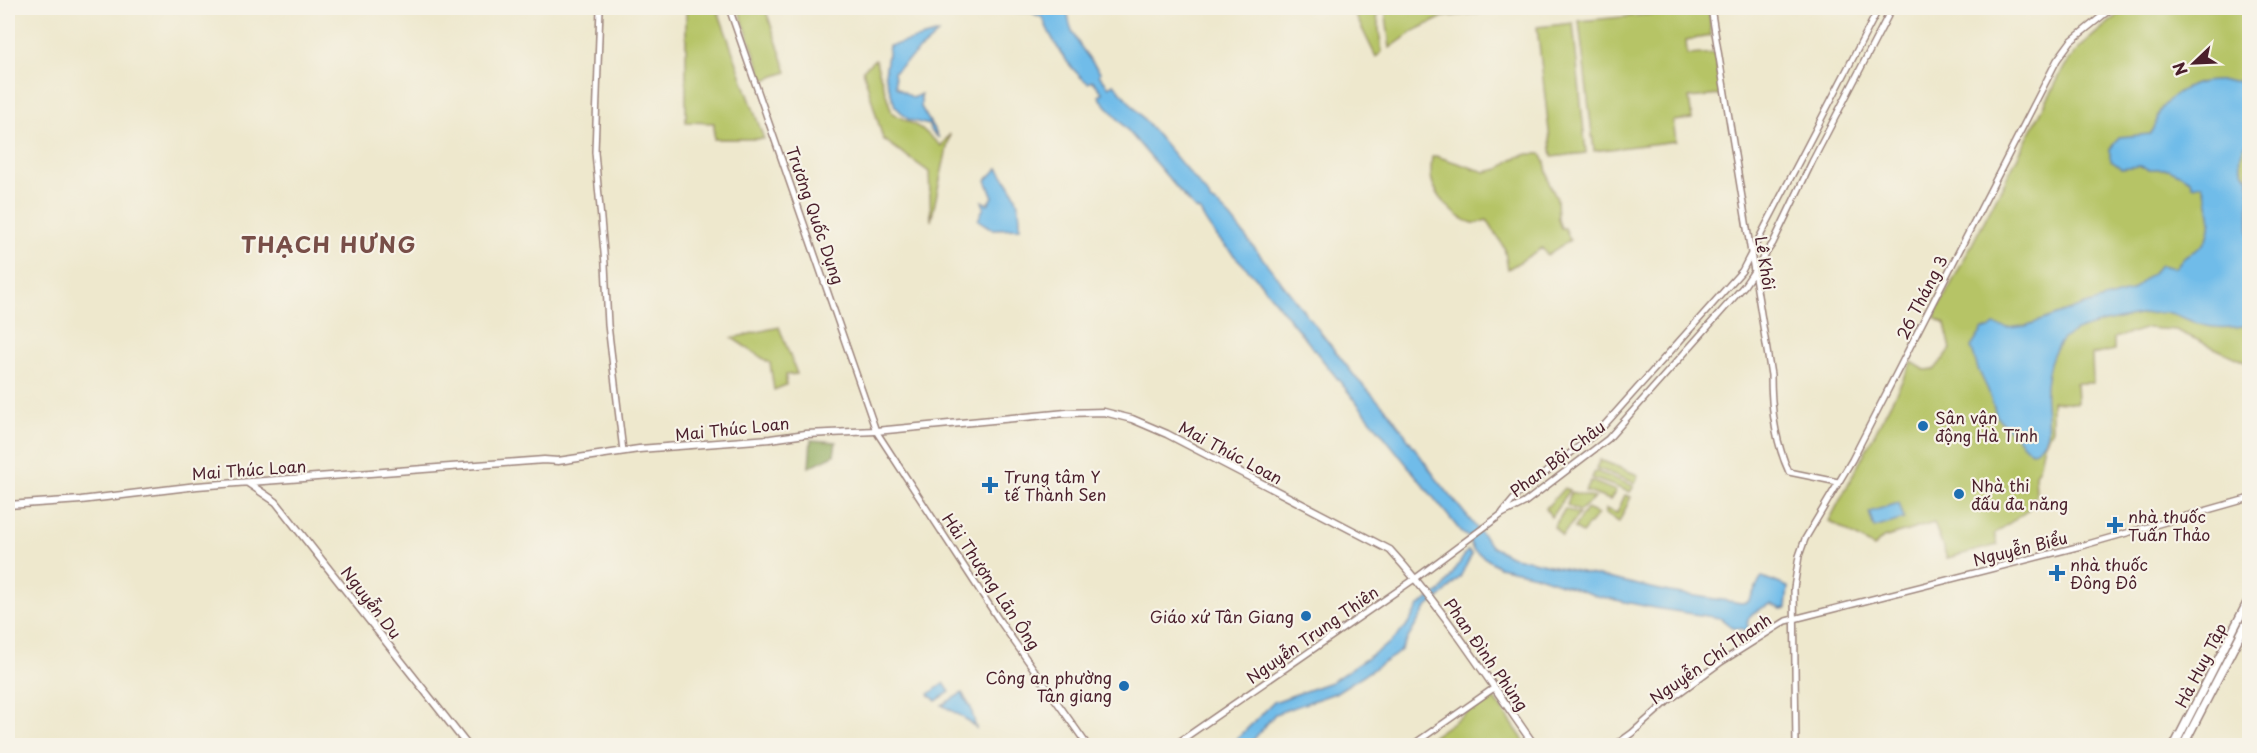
<svg xmlns="http://www.w3.org/2000/svg" width="2257" height="753" font-family="'Playpen Sans',sans-serif">
  <style>
    .green { fill: #b6c466; stroke: #807248; stroke-width: 1.5 }
    .forest { fill: #90aa5b; stroke: #6d6443; stroke-width: 1.5 }
    .water { fill: #6fbce9; stroke: #5c6e8a; stroke-width: 1.5 }
    .lines { fill: none; stroke-linecap: round; stroke-linejoin: round }
    .tertiary-casing { stroke: #9c847c; stroke-width: 8 }
    .secondary-casing { stroke: #9c847c; stroke-width: 9 }
    .primary-casing { stroke: #9c847c; stroke-width: 10 }
    .tertiary { stroke: #fff; stroke-width: 5 }
    .secondary { stroke: #fff; stroke-width: 6 }
    .primary { stroke: #fff; stroke-width: 7 }
    .poi-dot { fill: #1f6fb2; stroke: #f7f3e8; stroke-width: 2 }
    .labels { text-anchor: middle; dominant-baseline: central; stroke-width: 4.5; stroke-linejoin: round; paint-order: stroke }
    .street-label { font-size: 16px; fill: #4a1f2b; stroke: #f7f3e8 }
    .poi-label { font-size: 16px; fill: #4a1f2b; stroke: #f7f3e8; text-anchor: start }
    .district-label { font-size: 22px; font-weight: bold; letter-spacing: 1.5px; fill: #784e48; stroke: #f7f3e8 }
  </style>
  <rect width="100%" height="100%" fill="#f7f3e8"/>
  <filter id="ink" filterUnits="userSpaceOnUse"><feTurbulence type="fractalNoise" baseFrequency=".0167" numOctaves="2"/><feDisplacementMap in="SourceGraphic" scale="12" xChannelSelector="R" yChannelSelector="G"/><feConvolveMatrix kernelMatrix="1 2 1 2 8 2 1 2 1" color-interpolation-filters="sRGB"/></filter>
  <filter id="wash" filterUnits="userSpaceOnUse"><feTurbulence type="fractalNoise" baseFrequency=".008" numOctaves="4" result="noise"/><feDisplacementMap in="SourceGraphic" scale="24" xChannelSelector="R" yChannelSelector="G"/><feGaussianBlur stdDeviation="1.35" result="paint"/><feColorMatrix in="noise" values="0 0 0 0 0 0 0 0 0 0 0 0 0 0 0 0 0 1.4 0 .05"/><feComposite in="paint" operator="in"/></filter>
  <g filter="url(#wash)">
    <rect width="100%" height="100%" fill="#eee8cd"/>
    <path class="green" d="M 686,8 L 717,8 L 764,139 L 714,139 L 714,123 L 686,122 Z
      M 738,8 L 765,8 L 787,72 L 764,80 Z
      M 1352,8 L 1376,8 L 1382,52 L 1376,57 Z
      M 1385,8 L 1518,8 L 1443,17 L 1414,31 L 1390,48 Z
      M 2127,8 L 2249,8 L 2249,364 L 2176,330 L 2147,328 L 2114,338 L 2114,350 L 2092,355 L 2093,383 L 2076,383 L 2077,403 L 2052,401 L 2052,429 L 2044,445 L 2039,468 L 2035,473 L 2036,494 L 2032,503 L 2027,511 L 1994,534 L 1998,545 L 1947,558 L 1934,523 L 1883,538 L 1874,547 L 1829,521 L 1912,362 L 1925,370 L 1935,369 L 1951,349 L 1945,324 L 1934,317 L 2065,66 C 2082,42 2105,26 2127,8 Z
      M 1709,9 L 1711,36 L 1686,40 L 1687,55 L 1716,53 L 1720,95 L 1689,98 L 1692,119 L 1673,121 L 1676,141 L 1594,151 L 1579,21 Z
      M 1573,23 L 1586,153 L 1552,157 L 1537,27 Z
      M 875,59 L 892,113 L 922,129 L 941,146 L 950,134 L 931,221 L 929,172 L 883,139 L 863,70 Z
      M 1528,154 L 1541,154 L 1545,162 L 1549,183 L 1557,199 L 1558,220 L 1561,228 L 1565,228 L 1570,240 L 1547,255 L 1542,248 L 1508,269 L 1504,247 L 1487,220 C 1482,221 1478,224 1473,223 C 1455,219 1434,194 1431,177 C 1431,171 1431,163 1432,157 L 1436,156 L 1485,172 L 1499,169 L 1512,159 Z
      M 779,327 L 797,374 L 786,375 L 786,385 L 774,390 L 770,363 L 732,338 Z
      M 1600,460 L 1638,475 L 1635,483 L 1596,468 Z
      M 1595,471 L 1634,486 L 1630,492 L 1592,478 Z
      M 1591,481 L 1616,491 L 1610,500 L 1585,491 Z
      M 1564,488 L 1570,490 L 1551,517 L 1546,508 Z
      M 1571,492 L 1595,498 L 1579,511 L 1567,505 Z
      M 1625,495 L 1631,497 L 1619,522 L 1605,514 L 1606,509 L 1617,513 Z
      M 1565,509 L 1579,514 L 1562,536 L 1554,527 Z
      M 1586,509 L 1598,514 L 1582,533 L 1574,528 Z
      M 1492,695 L 1527,745 L 1420,745 Z"/>
    <path class="forest" d="M 811,440 L 836,442 L 834,455 L 809,467 Z"/>
    <path class="water" d="M 978,8 L 1072,8 L 1068,9 C 1067,34 1086,54 1100,72 L 1099,75 L 1109,87 L 1113,84 L 1115,85 L 1209,196 L 1210,201 L 1218,205 L 1231,218 L 1357,379 L 1389,412 L 1436,478 L 1492,547 L 1510,556 L 1669,592 L 1741,603 L 1748,602 L 1762,577 L 1788,587 L 1786,608 L 1781,609 L 1771,604 C 1753,611 1739,618 1753,638 L 1751,640 L 1743,629 L 1733,628 L 1720,618 L 1654,608 L 1597,596 L 1535,575 L 1499,567 L 1473,550 L 1468,537 L 1462,533 L 1258,280 C 1239,259 1212,237 1200,211 L 1195,209 L 1100,98 L 1099,96 L 1103,93 L 1093,81 L 1088,83 C 1069,69 1051,40 1043,18 L 1031,12 L 1002,12 Z
      M 939,33 L 894,72 L 896,87 L 913,98 L 921,94 L 921,107 L 939,138 L 931,131 L 929,125 L 909,120 L 895,106 L 885,75 L 889,46 Z
      M 2249,82 L 2249,141 C 2237,152 2238,168 2249,179 L 2249,325 C 2233,328 2215,329 2199,324 C 2189,321 2180,315 2169,313 C 2149,311 2078,325 2063,339 C 2054,349 2050,360 2048,372 C 2046,382 2045,394 2046,404 C 2047,423 2053,443 2031,452 L 1997,417 L 1988,390 L 1978,369 L 1971,347 L 1983,329 L 1989,329 L 1994,325 L 2007,328 L 2025,326 L 2082,306 L 2131,291 L 2161,265 C 2181,270 2173,268 2184,257 C 2188,253 2196,251 2200,247 C 2218,232 2209,203 2202,184 L 2193,186 L 2191,180 L 2169,169 L 2149,169 L 2140,166 L 2121,168 L 2110,160 L 2110,149 L 2119,137 L 2150,134 C 2158,126 2155,118 2161,109 C 2185,78 2214,79 2249,82 Z
      M 998,168 C 1014,190 1021,200 1020,228 L 992,229 L 978,220 L 984,207 L 982,201 L 988,204 L 993,197 L 986,180 Z
      M 1899,503 L 1904,519 L 1874,528 L 1869,512 Z
      M 1468,550 L 1472,554 L 1460,577 L 1445,593 L 1426,608 L 1401,650 L 1394,656 L 1335,693 L 1275,714 L 1249,745 L 1230,746 L 1274,702 L 1331,682 L 1391,642 L 1405,628 L 1419,606 L 1442,590 Z
      M 944,683 L 950,692 L 936,701 L 929,694 Z
      M 962,693 L 971,708 L 976,728 L 963,717 L 942,705 Z"/>
  </g>
  <g filter="url(#ink)">
    <g class="lines">
      <defs>
        <path id="tertiary" d="M 600,8 L 595,152 L 605,264 L 608,325 L 623,451
          M 729,8 L 876,431 L 999,620 L 1088,746
          M 1711,8 L 1771,375 C 1771,408 1775,442 1789,472 L 1838,482
          M 1503,512 L 1518,494 L 1600,430 L 1742,271 L 1879,8
          M 1173,746 L 1416,578 L 1502,514 L 1524,503 L 1608,439 L 1744,286 L 1773,243 L 1812,162 L 1892,8
          M 1411,746 L 1494,688
          M 1614,746 L 1632,733 L 1668,701 L 1721,662 L 1786,621 L 2081,546 L 2250,498
          M 1796,746 L 1794,588 L 1799,556 L 1805,539 L 1852,460 L 2057,60 L 2071,41 L 2112,8"/>
        <path id="secondary" d="M 248,483 L 276,502 L 468,746
          M 8,505 L 81,500 L 197,486 L 544,460 L 558,461 L 639,449 L 770,439 L 806,434 L 876,431 L 1066,413 L 1104,412 L 1132,419 L 1167,434 L 1390,550 C 1445,610 1488,680 1535,746"/>
        <path id="primary" d="M 2174,746 L 2250,597
          M 2183,746 L 2250,616"/>
      </defs>
      <use href="#tertiary" class="tertiary-casing"/>
      <use href="#secondary" class="secondary-casing"/>
      <use href="#primary" class="primary-casing"/>
      <use href="#tertiary" class="tertiary"/>
      <use href="#secondary" class="secondary"/>
      <use href="#primary" class="primary"/>
    </g>
  </g>
  <g class="poi-dot">
    <circle cx="1923" cy="426" r="6"/>
    <path d="M987 476h6v6h6v6h-6v6h-6v-6h-6v-6h6z"/>
    <circle cx="1959" cy="494" r="6"/>
    <path d="M2112 516h6v6h6v6h-6v6h-6v-6h-6v-6h6z"/>
    <path d="M2054 564h6v6h6v6h-6v6h-6v-6h-6v-6h6z"/>
    <circle cx="1306" cy="616" r="6"/>
    <circle cx="1124" cy="686" r="6"/>
  </g>
  <g class="labels">
    <g class="street-label">
      <text transform="translate(816 215) rotate(71)">Trương Quốc Dụng</text>
      <text transform="translate(1766 263) rotate(81)">Lê Khôi</text>
      <text transform="translate(1921 297) rotate(-63)">26 Tháng 3</text>
      <text transform="translate(732 428) rotate(-6)">Mai Thúc Loan</text>
      <text transform="translate(1231 452) rotate(28)">Mai Thúc Loan</text>
      <text transform="translate(1557 458) rotate(-37)">Phan Bội Châu</text>
      <text transform="translate(249 469) rotate(-4)">Mai Thúc Loan</text>
      <text transform="translate(2020 548) rotate(-14)">Nguyễn Biểu</text>
      <text transform="translate(992 581) rotate(56)">Hải Thượng Lãn Ông</text>
      <text transform="translate(372 602) rotate(52)">Nguyễn Du</text>
      <text transform="translate(1312 634) rotate(-35)">Nguyễn Trung Thiên</text>
      <text transform="translate(1487 654) rotate(55)">Phan Đình Phùng</text>
      <text transform="translate(1710 658) rotate(-35)">Nguyễn Chí Thanh</text>
      <text transform="translate(2200 665) rotate(-63)">Hà Huy Tập</text>
    </g>
    <g class="poi-label">
      <text x="1935" y="417">Sân vận<tspan x="1935" dy="18">động Hà Tĩnh</tspan></text>
      <text x="1004" y="476">Trung tâm Y<tspan x="1004" dy="18">tế Thành Sen</tspan></text>
      <text x="1971" y="485">Nhà thi<tspan x="1971" dy="18">đấu đa năng</tspan></text>
      <text x="2128" y="516">nhà thuốc<tspan x="2128" dy="18">Tuấn Thảo</tspan></text>
      <text x="2070" y="564">nhà thuốc<tspan x="2070" dy="18">Đông Đô</tspan></text>
      <text x="1294" y="616" text-anchor="end">Giáo xứ Tân Giang</text>
      <text x="1112" y="677" text-anchor="end">Công an phường<tspan x="1112" dy="18">Tân giang</tspan></text>
    </g>
    <g class="district-label">
      <text x="329" y="243">THẠCH HƯNG</text>
    </g>
  </g>
  <rect width="2257" height="753" fill="none" stroke="#f7f3e8" stroke-width="30"/>
  <g transform="translate(2194 63) rotate(247)" stroke="#f7f3e8" stroke-width="4.5" paint-order="stroke">
  <path d="M0-4.5L10 22L0 15L-10 22Z" fill="#4a1f2b"/>
  <text y="-9" font-size="16" font-weight="bold" text-anchor="middle" fill="#4a1f2b">N</text>
  </g>
</svg>
